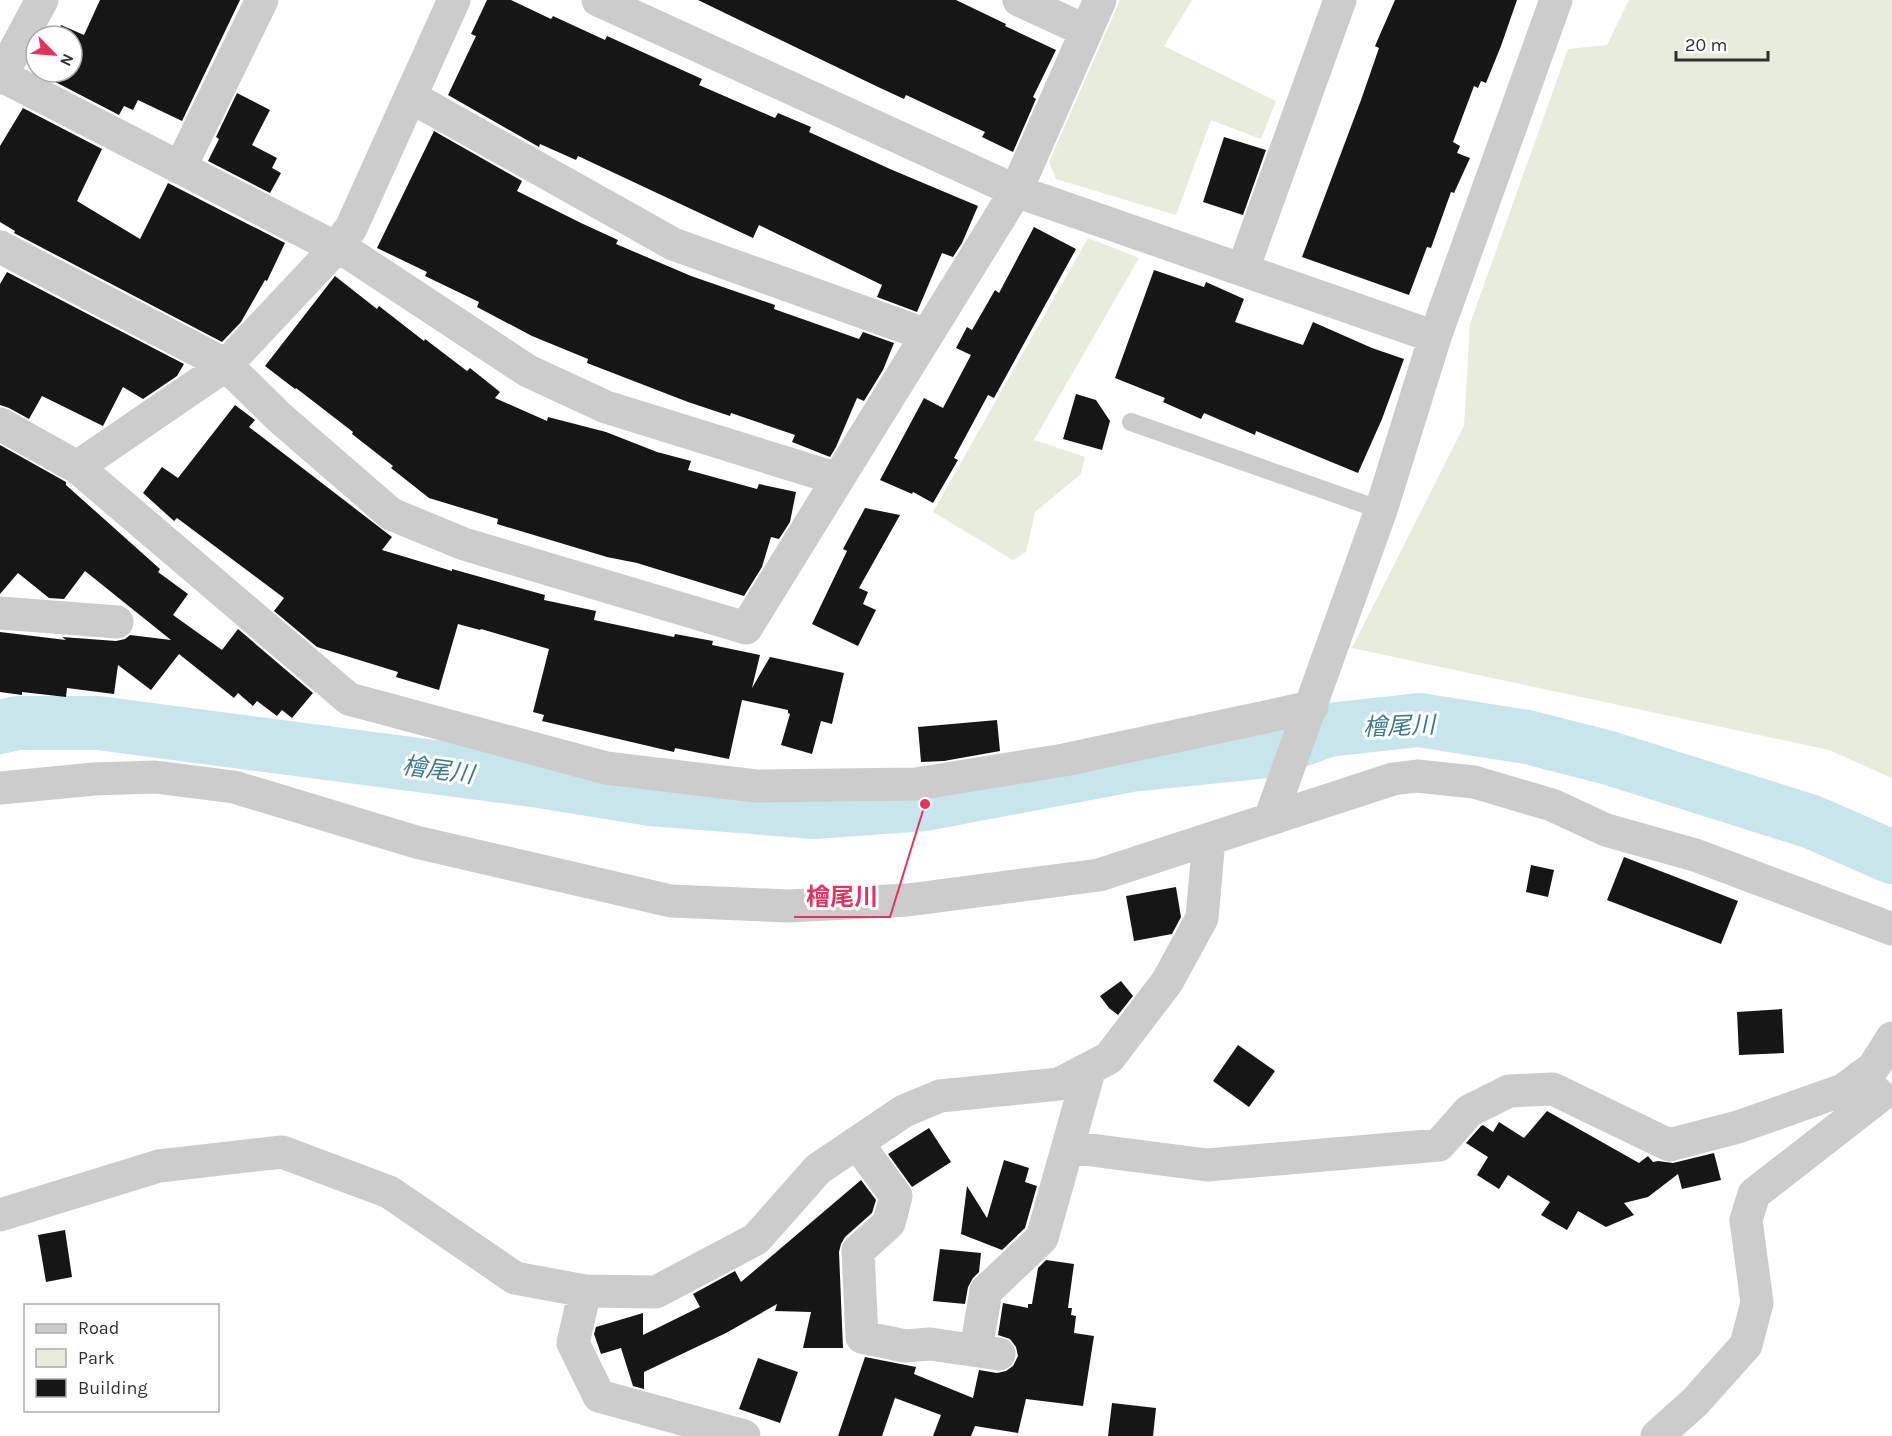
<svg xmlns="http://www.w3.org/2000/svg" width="1892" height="1436" font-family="Karla,'Noto Sans JP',sans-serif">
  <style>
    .green { fill: #e8ecdd }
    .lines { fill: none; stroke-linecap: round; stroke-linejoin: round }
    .river { stroke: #c9e5ec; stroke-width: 54 }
    .building { fill: #161616 }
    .service { stroke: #ccc; stroke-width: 18 }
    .minor { stroke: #ccc; stroke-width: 33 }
    .labels { text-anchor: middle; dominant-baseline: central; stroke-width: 6; stroke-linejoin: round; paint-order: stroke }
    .water-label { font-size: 24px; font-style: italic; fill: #3b7b8b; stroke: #fff }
    .leader { fill: none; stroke: #e43263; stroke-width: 2 }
    .callout-dot { fill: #e43263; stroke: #fff; stroke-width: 2 }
    .callout-label { font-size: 24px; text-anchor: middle; font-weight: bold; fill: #e43263; stroke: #fff; stroke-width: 6; stroke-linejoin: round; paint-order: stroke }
  </style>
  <rect width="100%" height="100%" fill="#fff"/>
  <path class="green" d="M 1120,0 L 1192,0 L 1164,46 L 1276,101 L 1261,139 L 1211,120 L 1176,215 L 1056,179 L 1049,162 Z
    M 1629,0 L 1892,0 L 1892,778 L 1829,750 L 1352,648 L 1464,426 L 1470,324 L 1568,49 L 1607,45 Z
    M 1088,238 L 1139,258 L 1034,440 L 1085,457 L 1081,474 L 1035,512 L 1026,552 L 1013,560 L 933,512 Z"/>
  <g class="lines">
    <path class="river" d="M 0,727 L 17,723 L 98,723 L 540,781 L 651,799 L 814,812 L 925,804 L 1131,765 L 1269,751 L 1328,730 L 1419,720 L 1527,737 L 1609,758 L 1812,822 L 1892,857"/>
  </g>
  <path class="building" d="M 100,0 L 240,0 L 182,121 L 138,100 L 133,110 L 124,106 L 119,115 L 40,74 L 41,72 L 72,72 L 72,36 L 56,36 L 61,25 L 84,35 Z
    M 487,0 L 511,0 L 551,19 L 553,16 L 605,40 L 607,36 L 702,79 L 699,85 L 775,118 L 778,113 L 811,127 L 809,132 L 890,169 L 978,206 L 962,243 L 953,257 L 942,253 L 917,312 L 877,297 L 882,285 L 759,225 L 753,238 L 578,156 L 576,160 L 540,144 L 539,147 L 448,95 L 476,36 L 471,34 Z
    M 698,0 L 956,0 L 1006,24 L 1005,26 L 1056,50 L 1033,97 L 1036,99 L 1013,152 L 982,137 L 985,132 L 906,95 L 904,99 L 876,86 Z
    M 1395,0 L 1517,0 L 1501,46 L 1486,83 L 1481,81 L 1478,88 L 1474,86 L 1453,142 L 1460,146 L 1457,153 L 1470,158 L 1454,193 L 1451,192 L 1431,248 L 1427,247 L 1409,295 L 1302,257 L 1361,100 L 1379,48 L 1375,46 Z
    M 237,93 L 270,110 L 252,145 L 277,158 L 272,168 L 281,173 L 270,193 L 208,161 L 219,139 L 216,137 Z
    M 23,108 L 102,149 L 77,201 L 140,239 L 168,183 L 285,243 L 267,281 L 265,280 L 241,322 L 222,342 L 14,233 L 15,231 L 0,222 L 0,146 Z
    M 434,131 L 522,181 L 517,191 L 581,223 L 618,240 L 616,244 L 691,276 L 775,305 L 774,309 L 859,339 L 863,332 L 894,343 L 883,370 L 864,401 L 857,398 L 836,447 L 830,457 L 792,442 L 795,435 L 731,413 L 730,416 L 688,402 L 587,363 L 588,359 L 532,336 L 477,307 L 479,302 L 425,276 L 427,272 L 377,248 Z
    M 1224,137 L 1266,150 L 1243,215 L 1203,202 Z
    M 1034,227 L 1076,249 L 994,398 L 988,395 L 954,458 L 958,460 L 933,503 L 913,492 L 912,494 L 880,480 L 924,398 L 943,408 L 971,355 L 956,348 L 967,327 L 972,330 L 995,290 L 999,293 Z
    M 1154,270 L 1204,287 L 1206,282 L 1244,299 L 1235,322 L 1303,345 L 1313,322 L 1372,348 L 1404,359 L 1382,419 L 1358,473 L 1256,431 L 1255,435 L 1204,413 L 1201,419 L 1163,402 L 1165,398 L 1115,378 Z
    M 7,272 L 184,364 L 177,376 L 143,399 L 123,387 L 103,426 L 42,396 L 29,419 L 9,408 L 0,405 L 0,284 Z
    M 335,276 L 377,309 L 379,306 L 424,341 L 425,339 L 467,371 L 470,368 L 500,392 L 495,398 L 547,421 L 548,417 L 606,432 L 657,452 L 691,461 L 688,470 L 757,489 L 759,484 L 796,492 L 790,522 L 779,539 L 771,537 L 762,567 L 744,596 L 637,563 L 607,557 L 497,524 L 498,519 L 429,498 L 391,468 L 393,466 L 352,434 L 353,432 L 296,388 L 295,389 L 265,366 Z
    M 1076,394 L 1096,400 L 1110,421 L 1102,450 L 1063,439 Z
    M 235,405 L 255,420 L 249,427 L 392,537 L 382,550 L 452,571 L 452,569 L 545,595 L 544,600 L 596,611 L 594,620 L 674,637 L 675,634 L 713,641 L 712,645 L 760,655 L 752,688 L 770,657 L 844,673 L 832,724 L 821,721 L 812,754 L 781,745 L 790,714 L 788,713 L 788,710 L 742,700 L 729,759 L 675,748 L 674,752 L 542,721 L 544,715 L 533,712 L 549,649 L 481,629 L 480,630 L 458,624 L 439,690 L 396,677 L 398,672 L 317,647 L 274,611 L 284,598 L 177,518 L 174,521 L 143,493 L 162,467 L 178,478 Z
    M 0,445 L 66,482 L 66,485 L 160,569 L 158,572 L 188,594 L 173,615 L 222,650 L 238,629 L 313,693 L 292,718 L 282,710 L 277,716 L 257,701 L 253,706 L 238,693 L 234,698 L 179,654 L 151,690 L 118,665 L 114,694 L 67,688 L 66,697 L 22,692 L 22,695 L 0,692 L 0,632 L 66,640 L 62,637 L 116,641 L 125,639 L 130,635 L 171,640 L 85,571 L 64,599 L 49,598 L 18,573 L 0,594 Z
    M 865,508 L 900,515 L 859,588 L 868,592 L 863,604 L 876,610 L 858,646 L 812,624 L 847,551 L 843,549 Z
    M 997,720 L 1000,751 L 944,761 L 921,762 L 918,727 Z
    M 1624,857 L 1738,901 L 1721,944 L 1607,900 Z
    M 1531,865 L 1554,870 L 1548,897 L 1526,892 Z
    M 1176,887 L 1181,917 L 1172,934 L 1134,941 L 1126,896 Z
    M 1121,981 L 1133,996 L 1118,1015 L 1109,1008 L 1100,996 Z
    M 1782,1009 L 1784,1053 L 1739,1055 L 1737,1012 Z
    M 1238,1045 L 1275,1071 L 1249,1107 L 1213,1081 Z
    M 1547,1111 L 1639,1163 L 1648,1156 L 1653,1162 L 1658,1161 L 1673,1163 L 1714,1153 L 1721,1180 L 1682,1189 L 1678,1174 L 1648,1197 L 1624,1203 L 1634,1215 L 1606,1227 L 1578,1211 L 1567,1230 L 1541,1215 L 1550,1202 L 1508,1175 L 1499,1189 L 1477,1175 L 1488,1157 L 1466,1143 L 1481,1126 L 1483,1125 L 1493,1132 L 1499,1122 L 1524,1138 Z
    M 929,1128 L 951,1162 L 912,1187 L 888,1154 Z
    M 1004,1160 L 1029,1168 L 1025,1182 L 1037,1186 L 1025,1228 L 1002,1250 L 961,1234 L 967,1186 L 987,1218 Z
    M 861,1180 L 876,1200 L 872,1213 L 845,1237 L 841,1244 L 839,1252 L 843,1348 L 803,1348 L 811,1312 L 775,1311 L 777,1304 L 726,1333 L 644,1372 L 644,1389 L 633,1386 L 621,1348 L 601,1354 L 594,1334 L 596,1327 L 643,1313 L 643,1335 L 700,1307 L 693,1294 L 735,1271 L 741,1282 Z
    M 65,1230 L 72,1277 L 46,1282 L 38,1235 Z
    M 940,1249 L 981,1253 L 979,1272 L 973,1278 L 968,1287 L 965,1304 L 933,1301 Z
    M 1046,1260 L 1074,1264 L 1068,1308 L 1072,1308 L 1071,1315 L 1076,1316 L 1074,1333 L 1094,1336 L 1083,1406 L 1026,1399 L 1018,1433 L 975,1426 L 971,1436 L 933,1436 L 941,1415 L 895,1398 L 882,1436 L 838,1436 L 865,1357 L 916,1367 L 914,1374 L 973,1398 L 979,1370 L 997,1373 L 1006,1371 L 1013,1366 L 1018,1356 L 1016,1347 L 1010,1339 L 998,1335 L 1003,1303 L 1028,1308 L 1028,1304 L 1032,1304 L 1038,1268 Z
    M 758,1358 L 798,1372 L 780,1423 L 739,1409 Z
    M 1112,1403 L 1156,1408 L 1153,1436 L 1108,1436 Z"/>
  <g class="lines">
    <path class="service" d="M 1131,422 L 1381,510"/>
    <path class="minor" d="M 598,0 L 1016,191 L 1435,337
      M 1019,0 L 1086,31
      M 0,75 L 336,248 L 352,255 L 528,371 L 606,407 L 838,479
      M 0,78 L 42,0
      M 411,97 L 673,244 L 927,335
      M 180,168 L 262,0
      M 0,247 L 226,365 L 279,417 L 391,514 L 464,544 L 746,628 L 1016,191 L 1100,0
      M 1243,269 L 1340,0
      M 0,424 L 77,467 L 226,365 L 336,248 L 351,228 L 454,0
      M 77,467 L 349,699 L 606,768 L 756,786 L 916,784 L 1064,760 L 1312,707
      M 0,613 L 117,622
      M 0,788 L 94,779 L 155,777 L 234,787 L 416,842 L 671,901 L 788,906 L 908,900 L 1099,875 L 1393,779 L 1417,776 L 1474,782 L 1552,805 L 1606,830 L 1695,855 L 1892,929
      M 1270,819 L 1381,510 L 1435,337 L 1556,0
      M 857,1143 L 896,1196 L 889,1223 L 858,1251 L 862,1337 L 905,1346 L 930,1344 L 999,1354
      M 1068,1147 L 1207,1165 L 1439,1145 L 1469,1111 L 1509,1091 L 1553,1089 L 1669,1145 L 1738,1127 L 1843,1090 L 1873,1068 L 1892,1038
      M 0,1215 L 159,1166 L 282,1152 L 389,1192 L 515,1278 L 585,1291 L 656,1292 L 756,1239 L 818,1169 L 904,1111 L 940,1096 L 1059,1084 L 1109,1058 L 1167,982 L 1202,918 L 1209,839
      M 585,1291 L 573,1343 L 599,1396 L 744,1436
      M 976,1350 L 986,1291 L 1042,1238 L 1090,1068
      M 1657,1436 L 1695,1402 L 1746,1345 L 1757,1303 L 1746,1220 L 1754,1194 L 1880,1096 L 1860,1077"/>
  </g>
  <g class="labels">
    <g class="water-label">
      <text transform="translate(1399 726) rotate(-2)">檜尾川</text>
      <text transform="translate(438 770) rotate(8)">檜尾川</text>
    </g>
  </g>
  <path class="leader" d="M925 804L890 917H794"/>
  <circle class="callout-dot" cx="925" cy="804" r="6"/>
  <g class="callout-label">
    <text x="842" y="905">檜尾川</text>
  </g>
  <rect x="24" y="1304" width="195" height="108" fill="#ffffff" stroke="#acacac" stroke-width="1.5"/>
  <rect x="36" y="1324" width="30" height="9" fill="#cccccc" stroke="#acacac" stroke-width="1.5"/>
  <text x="78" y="1334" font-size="18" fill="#2f2f2f">Road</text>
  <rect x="36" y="1349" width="30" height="18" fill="#e8ecdd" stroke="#acacac" stroke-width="1.5"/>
  <text x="78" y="1364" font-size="18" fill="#2f2f2f">Park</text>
  <rect x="36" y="1379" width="30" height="18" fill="#161616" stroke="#acacac" stroke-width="1.5"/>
  <text x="78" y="1394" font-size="18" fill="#2f2f2f">Building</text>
  <g transform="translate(54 54) rotate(115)"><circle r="28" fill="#ffffff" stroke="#acacac" stroke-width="1.5"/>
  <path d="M0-4.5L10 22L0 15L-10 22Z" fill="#e43263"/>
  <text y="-9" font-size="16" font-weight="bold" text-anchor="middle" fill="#2f2f2f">N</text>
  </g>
  <path d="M1676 51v9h92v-9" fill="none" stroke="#2f2f2f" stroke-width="3"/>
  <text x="1685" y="51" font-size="18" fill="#2f2f2f" stroke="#ffffff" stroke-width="4.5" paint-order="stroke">20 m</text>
</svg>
